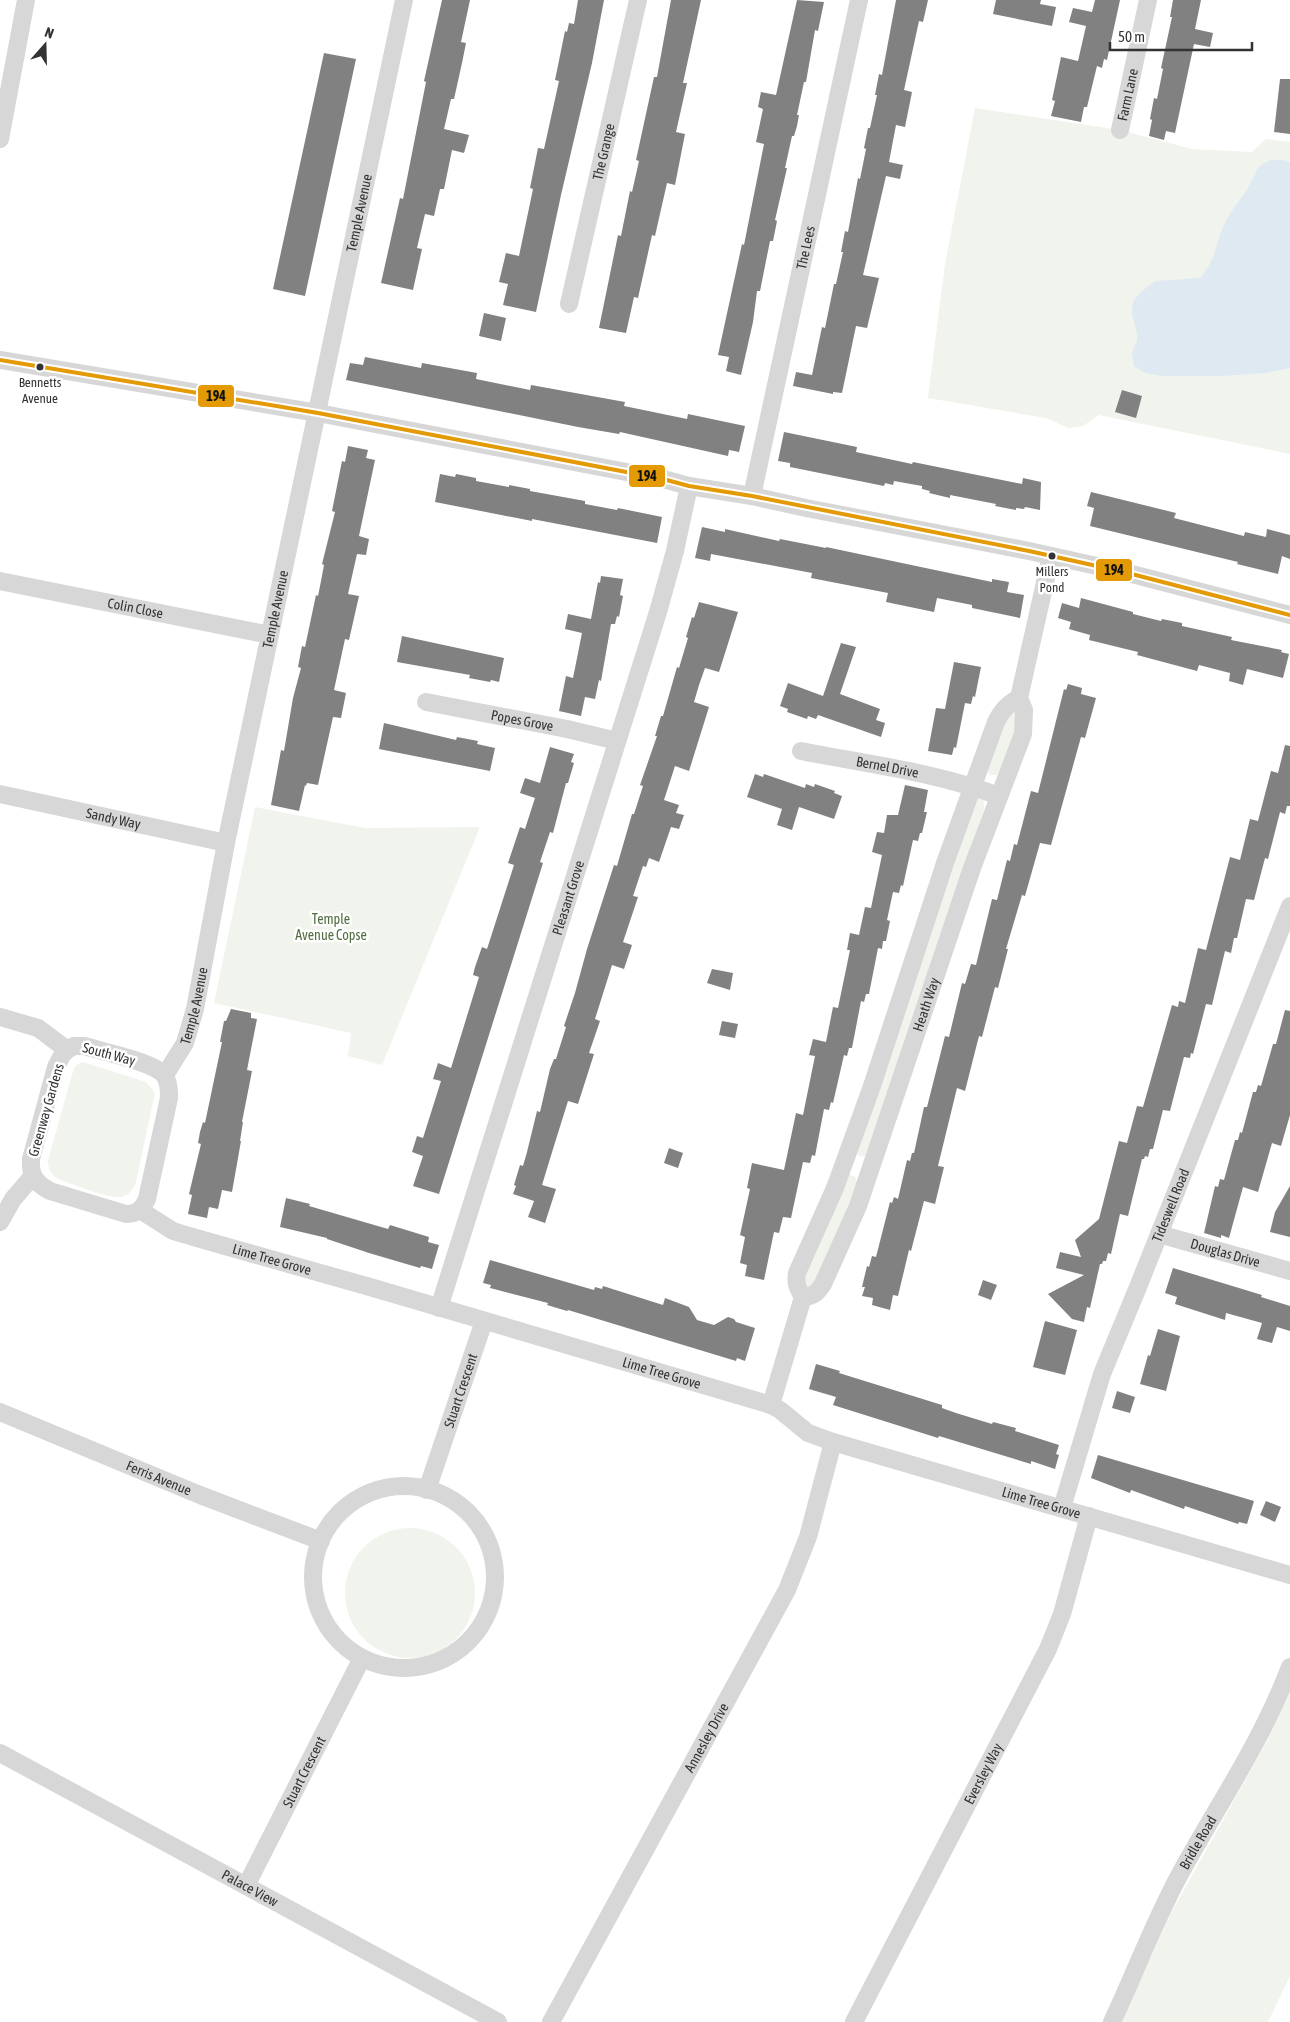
<svg xmlns="http://www.w3.org/2000/svg" width="1290" height="2022" font-family="'Asap Condensed',sans-serif">
  <style>
    .green { fill: #f1f4ed }
    .water { fill: #dee9f2 }
    .building { fill: #818181 }
    .lines { fill: none; stroke-linecap: round; stroke-linejoin: round }
    .minor { stroke: #d7d7d7; stroke-width: 18 }
    .bus-1-casing { stroke: #fff; stroke-width: 8 }
    .bus-1 { stroke: #e39a05; stroke-width: 4 }
    .bus-dot { fill: #333; stroke: #fff; stroke-width: 2 }
    .labels { text-anchor: middle; dominant-baseline: central; stroke-width: 5; stroke-linejoin: round; paint-order: stroke }
    .bus-label { font-size: 13px; fill: #333; stroke: #fff }
    .street-label { font-size: 14px; fill: #333; stroke: #fff }
    .park-label { font-size: 14px; fill: #526e41; stroke: #fff }
    .line-badge { stroke: #fff; stroke-width: 2 }
    .pale-badge-label { font-size: 14px; text-anchor: middle; font-weight: bold; fill: #111 }
  </style>
  <rect width="100%" height="100%" fill="#fff"/>
  <path class="green" d="M 975,108 L 1120,130 L 1192,149 L 1252,152 L 1266,139 L 1290,142 L 1290,454 L 1099,415 L 1083,426 L 1068,428 L 1046,418 L 928,398 L 945,264 Z
    M 1013,710 L 1016,711 L 1015,730 L 999,773 L 996,775 L 990,775 L 987,770 L 1000,729 Z
    M 979,798 L 984,801 L 984,810 C 942,924 908,1041 867,1155 L 862,1157 L 858,1155 L 857,1151 L 911,985 L 976,799 Z
    M 255,807 L 365,828 L 480,827 L 382,1065 L 348,1056 L 351,1033 L 214,1003 Z
    M 83,1062 L 146,1082 L 155,1093 L 136,1182 C 133,1190 128,1197 119,1197 C 105,1198 74,1184 60,1180 C 51,1175 48,1170 48,1160 L 74,1068 L 78,1064 Z
    M 848,1175 L 851,1175 L 856,1177 L 857,1185 L 815,1284 L 806,1288 L 802,1280 Z
    M345 1593a65 65 0 1 1 130 0a65 65 0 1 1-130 0Z
    M 1290,1688 L 1290,1976 L 1268,2022 L 1121,2022 L 1171,1913 L 1266,1743 Z"/>
  <path class="water" d="M 1271,160 L 1284,160 L 1290,162 L 1290,368 L 1265,373 L 1222,376 L 1161,376 L 1145,373 L 1134,366 L 1132,353 L 1137,341 L 1137,333 L 1132,314 L 1133,301 L 1141,292 L 1155,281 L 1200,278 C 1216,260 1215,245 1224,225 C 1230,210 1242,199 1249,186 C 1253,180 1255,173 1258,168 C 1262,164 1266,162 1271,160 Z"/>
  <path class="building" d="M 442,0 L 470,0 L 461,42 L 466,43 L 462,63 L 454,99 L 451,99 L 444,129 L 469,135 L 464,153 L 452,150 L 444,189 L 440,189 L 434,216 L 425,214 L 417,248 L 422,249 L 413,290 L 381,283 L 400,198 L 403,199 L 426,82 L 424,81 Z
    M 578,0 L 604,0 L 592,63 L 561,195 L 536,312 L 503,305 L 508,284 L 499,282 L 506,253 L 519,256 L 533,189 L 530,188 L 538,148 L 544,149 L 559,81 L 555,80 L 565,31 L 567,32 L 569,23 L 574,24 Z
    M 671,0 L 701,0 L 683,83 L 687,83 L 676,132 L 685,134 L 675,185 L 667,183 L 655,236 L 652,235 L 638,298 L 634,297 L 626,333 L 599,328 L 618,235 L 621,236 L 630,191 L 632,192 L 639,161 L 636,160 L 654,77 L 657,77 Z
    M 797,0 L 824,2 L 818,31 L 815,30 L 806,82 L 804,82 L 797,115 L 799,115 L 797,126 L 794,136 L 792,136 L 785,168 L 787,168 L 775,220 L 777,221 L 773,241 L 770,241 L 760,291 L 757,291 L 753,322 L 741,375 L 726,371 L 729,357 L 718,355 L 742,244 L 744,245 L 764,144 L 756,142 L 763,109 L 758,107 L 761,92 L 776,95 Z
    M 896,0 L 928,0 L 923,22 L 919,21 L 904,90 L 912,92 L 905,127 L 896,125 L 889,162 L 903,165 L 900,179 L 886,176 L 863,275 L 879,278 L 867,328 L 856,326 L 842,393 L 833,392 L 833,394 L 793,386 L 796,372 L 812,375 L 822,327 L 825,328 L 834,284 L 836,284 L 843,252 L 841,252 L 845,231 L 848,232 L 858,178 L 860,179 L 866,149 L 864,148 L 868,128 L 870,128 L 877,95 L 875,95 L 879,74 L 882,75 Z
    M 996,0 L 1041,0 L 1040,4 L 1056,7 L 1052,26 L 993,14 Z
    M 1095,0 L 1120,0 L 1107,60 L 1104,59 L 1102,68 L 1097,66 L 1087,107 L 1084,107 L 1081,122 L 1051,116 L 1055,101 L 1052,100 L 1061,57 L 1078,61 L 1086,26 L 1069,22 L 1073,8 L 1092,12 Z
    M 1173,0 L 1201,0 L 1195,29 L 1213,33 L 1210,47 L 1194,44 L 1175,133 L 1166,131 L 1164,140 L 1149,136 L 1152,120 L 1150,119 L 1154,98 L 1157,99 L 1163,69 L 1161,68 L 1172,17 L 1170,17 Z
    M 324,53 L 356,59 L 305,296 L 273,289 Z
    M 1280,79 L 1290,79 L 1290,134 L 1274,132 Z
    M 484,313 L 506,318 L 501,341 L 479,336 Z
    M 365,357 L 421,368 L 422,363 L 477,373 L 476,379 L 530,390 L 531,385 L 625,402 L 624,406 L 687,419 L 688,414 L 745,426 L 739,452 L 729,450 L 728,456 L 620,432 L 619,434 L 578,427 L 346,380 L 350,363 L 363,365 Z
    M 1122,390 L 1142,396 L 1136,418 L 1115,412 Z
    M 784,432 L 857,447 L 856,452 L 912,464 L 913,462 L 1022,484 L 1023,478 L 1041,482 L 1040,510 L 1025,507 L 1024,509 L 1016,508 L 1016,510 L 995,506 L 996,504 L 950,495 L 950,498 L 929,493 L 930,491 L 922,489 L 922,486 L 894,481 L 893,485 L 885,483 L 884,486 L 790,467 L 790,463 L 778,461 Z
    M 348,446 L 368,450 L 366,458 L 375,460 L 359,536 L 369,539 L 366,555 L 357,554 L 348,594 L 359,596 L 349,640 L 345,639 L 334,690 L 346,693 L 341,718 L 333,717 L 318,785 L 307,783 L 306,786 L 305,785 L 299,811 L 271,805 L 281,750 L 284,751 L 293,698 L 301,668 L 298,667 L 302,646 L 305,647 L 316,595 L 318,596 L 321,581 L 324,565 L 322,564 L 335,512 L 332,511 L 342,461 L 345,462 Z
    M 440,474 L 455,477 L 456,474 L 476,478 L 476,481 L 509,487 L 509,485 L 530,489 L 530,491 L 585,501 L 585,504 L 617,510 L 618,508 L 662,517 L 657,543 L 532,519 L 532,521 L 435,502 Z
    M 1091,492 L 1176,513 L 1174,518 L 1244,536 L 1245,532 L 1266,537 L 1267,529 L 1290,535 L 1290,559 L 1282,556 L 1278,574 L 1237,564 L 1238,562 L 1090,526 L 1094,508 L 1087,506 Z
    M 702,527 L 725,532 L 725,529 L 779,541 L 780,539 L 826,548 L 826,547 L 992,582 L 992,579 L 1009,582 L 1007,592 L 1024,595 L 1020,618 L 972,608 L 972,605 L 937,598 L 934,612 L 886,602 L 888,593 L 811,578 L 812,573 L 711,554 L 710,561 L 695,558 Z
    M 601,576 L 623,579 L 620,595 L 623,596 L 619,617 L 617,616 L 615,624 L 611,624 L 601,681 L 599,680 L 595,699 L 585,697 L 581,716 L 559,711 L 566,676 L 573,678 L 582,633 L 565,629 L 568,614 L 591,619 L 598,582 L 600,583 Z
    M 1081,598 L 1133,612 L 1133,614 L 1161,621 L 1162,619 L 1182,623 L 1182,626 L 1232,637 L 1231,640 L 1282,650 L 1281,652 L 1289,654 L 1283,678 L 1247,669 L 1243,685 L 1229,681 L 1230,673 L 1199,665 L 1197,671 L 1137,655 L 1138,652 L 1089,640 L 1090,635 L 1069,629 L 1071,622 L 1058,618 L 1062,603 L 1079,608 Z
    M 699,602 L 738,612 L 719,672 L 705,668 L 699,685 L 694,702 L 709,707 L 689,771 L 675,766 L 664,800 L 679,805 L 676,813 L 684,815 L 679,829 L 671,827 L 659,862 L 649,858 L 646,867 L 643,866 L 633,896 L 638,897 L 623,942 L 632,945 L 624,969 L 612,965 L 595,1019 L 600,1021 L 589,1053 L 594,1054 L 578,1104 L 568,1101 L 553,1149 L 542,1185 L 556,1189 L 545,1223 L 528,1217 L 534,1201 L 513,1194 L 516,1186 L 514,1185 L 520,1165 L 523,1166 L 527,1152 L 537,1111 L 540,1112 L 550,1069 L 554,1059 L 556,1059 L 566,1027 L 564,1026 L 575,993 L 587,949 L 614,865 L 617,866 L 632,814 L 634,814 L 643,786 L 640,785 L 657,736 L 655,736 L 661,716 L 663,716 L 677,667 L 679,668 L 688,638 L 686,637 L 692,617 L 694,618 Z
    M 402,636 L 504,658 L 499,682 L 491,680 L 490,682 L 469,678 L 470,675 L 397,662 Z
    M 841,643 L 856,647 L 840,694 L 880,709 L 876,720 L 885,723 L 881,737 L 818,715 L 816,719 L 808,716 L 807,719 L 787,712 L 788,709 L 780,706 L 788,683 L 823,696 Z
    M 954,662 L 981,667 L 975,697 L 973,696 L 971,704 L 965,703 L 956,748 L 954,747 L 952,755 L 928,751 L 936,708 L 945,709 Z
    M 1068,684 L 1082,688 L 1081,694 L 1096,698 L 1085,738 L 1081,737 L 1051,845 L 1040,843 L 1025,896 L 1022,895 L 1006,949 L 1008,949 L 998,988 L 995,987 L 982,1037 L 979,1036 L 965,1091 L 957,1088 L 938,1166 L 944,1167 L 935,1204 L 924,1201 L 911,1251 L 909,1250 L 898,1296 L 893,1295 L 890,1310 L 872,1305 L 873,1298 L 862,1296 L 865,1287 L 862,1287 L 867,1266 L 869,1267 L 872,1256 L 876,1257 L 890,1202 L 892,1203 L 894,1197 L 898,1199 L 907,1160 L 910,1161 L 912,1153 L 914,1153 L 924,1107 L 927,1107 L 945,1036 L 949,1037 L 962,983 L 965,984 L 971,964 L 976,965 L 992,899 L 997,900 L 1007,860 L 1010,861 L 1014,844 L 1017,845 L 1031,791 L 1038,793 L 1064,689 L 1066,690 Z
    M 384,723 L 456,740 L 457,737 L 478,741 L 477,744 L 495,748 L 490,771 L 379,749 Z
    M 1285,745 L 1290,746 L 1290,806 L 1287,806 L 1285,814 L 1280,812 L 1268,859 L 1265,858 L 1254,900 L 1246,899 L 1237,938 L 1234,938 L 1231,953 L 1225,951 L 1212,1005 L 1206,1004 L 1193,1054 L 1191,1053 L 1190,1058 L 1184,1057 L 1170,1111 L 1163,1110 L 1153,1149 L 1150,1149 L 1148,1157 L 1145,1156 L 1144,1159 L 1142,1159 L 1128,1216 L 1120,1214 L 1111,1254 L 1108,1253 L 1106,1261 L 1103,1261 L 1102,1264 L 1100,1264 L 1090,1308 L 1087,1307 L 1084,1322 L 1072,1319 L 1048,1294 L 1084,1275 L 1056,1268 L 1060,1252 L 1081,1257 L 1075,1240 L 1099,1219 L 1119,1141 L 1127,1143 L 1137,1106 L 1143,1107 L 1172,1005 L 1178,1007 L 1179,1001 L 1185,1003 L 1198,948 L 1206,950 L 1230,857 L 1240,860 L 1250,819 L 1258,821 L 1271,771 L 1278,773 Z
    M 550,747 L 574,754 L 571,762 L 574,763 L 568,783 L 566,783 L 553,833 L 550,832 L 540,862 L 543,863 L 439,1194 L 413,1186 L 423,1156 L 412,1152 L 417,1136 L 423,1138 L 441,1081 L 433,1079 L 438,1063 L 451,1068 L 479,977 L 473,975 L 475,967 L 482,947 L 487,949 L 514,865 L 508,863 L 520,827 L 525,829 L 535,798 L 520,793 L 525,778 L 540,783 Z
    M 755,774 L 763,777 L 764,774 L 805,788 L 806,784 L 814,787 L 815,784 L 835,791 L 834,793 L 842,796 L 834,819 L 799,807 L 792,830 L 777,825 L 782,809 L 747,797 Z
    M 905,785 L 928,790 L 924,812 L 927,812 L 922,833 L 920,833 L 918,841 L 913,840 L 903,886 L 901,885 L 899,893 L 893,892 L 887,920 L 890,921 L 886,941 L 883,941 L 882,949 L 878,948 L 869,994 L 866,994 L 864,1002 L 861,1001 L 852,1048 L 849,1048 L 847,1056 L 844,1055 L 833,1103 L 831,1102 L 829,1110 L 824,1109 L 815,1156 L 812,1155 L 810,1163 L 803,1162 L 791,1218 L 783,1217 L 779,1233 L 774,1232 L 764,1280 L 745,1276 L 747,1265 L 740,1263 L 745,1237 L 740,1235 L 750,1189 L 747,1188 L 752,1163 L 784,1170 L 796,1113 L 803,1115 L 815,1056 L 809,1055 L 813,1039 L 826,1042 L 833,1007 L 838,1008 L 850,950 L 847,950 L 850,933 L 859,935 L 865,907 L 871,908 L 882,855 L 872,852 L 877,832 L 884,833 L 887,815 L 898,815 Z
    M 712,969 L 733,973 L 730,990 L 707,983 Z
    M 231,1009 L 251,1013 L 251,1018 L 257,1019 L 247,1070 L 252,1071 L 242,1122 L 243,1122 L 240,1141 L 241,1141 L 232,1192 L 222,1190 L 218,1209 L 209,1207 L 207,1218 L 188,1214 L 192,1195 L 189,1194 L 201,1144 L 198,1143 L 200,1132 L 203,1122 L 205,1123 L 222,1042 L 220,1042 L 224,1021 L 226,1021 Z
    M 1285,1010 L 1290,1011 L 1290,1115 L 1281,1146 L 1272,1143 L 1258,1192 L 1243,1187 L 1229,1238 L 1221,1235 L 1221,1238 L 1204,1233 L 1215,1186 L 1218,1187 L 1220,1179 L 1224,1180 L 1235,1140 L 1238,1140 L 1240,1132 L 1242,1133 L 1253,1092 L 1256,1092 L 1258,1085 L 1261,1086 L 1273,1044 L 1276,1044 Z
    M 722,1021 L 738,1024 L 735,1038 L 719,1035 Z
    M 669,1148 L 683,1153 L 678,1168 L 664,1163 Z
    M 1290,1186 L 1290,1237 L 1270,1232 L 1275,1212 Z
    M 286,1198 L 310,1204 L 309,1206 L 388,1229 L 390,1225 L 429,1237 L 428,1242 L 439,1245 L 432,1269 L 421,1266 L 420,1268 L 369,1253 L 327,1239 L 327,1238 L 280,1227 Z
    M 490,1260 L 594,1290 L 595,1287 L 602,1289 L 603,1286 L 663,1305 L 665,1298 L 689,1307 L 697,1320 L 714,1325 L 728,1317 L 734,1319 L 736,1322 L 755,1328 L 745,1361 L 737,1358 L 736,1361 L 568,1310 L 567,1311 L 547,1305 L 548,1303 L 490,1288 L 491,1285 L 483,1283 Z
    M 1173,1268 L 1262,1295 L 1261,1297 L 1290,1306 L 1290,1331 L 1277,1327 L 1272,1343 L 1257,1339 L 1262,1323 L 1226,1313 L 1225,1320 L 1175,1304 L 1177,1297 L 1165,1293 Z
    M 983,1280 L 997,1285 L 991,1300 L 978,1295 Z
    M 1045,1321 L 1077,1330 L 1065,1375 L 1033,1367 Z
    M 1158,1329 L 1180,1336 L 1166,1391 L 1140,1384 L 1148,1355 L 1150,1356 Z
    M 816,1364 L 840,1371 L 839,1373 L 942,1405 L 942,1408 L 956,1413 L 992,1424 L 993,1422 L 1016,1428 L 1015,1431 L 1059,1445 L 1056,1454 L 1059,1455 L 1055,1469 L 1031,1461 L 1031,1464 L 939,1436 L 938,1438 L 833,1405 L 836,1397 L 809,1389 Z
    M 1117,1391 L 1135,1397 L 1130,1413 L 1112,1408 Z
    M 1098,1455 L 1254,1501 L 1247,1524 L 1239,1522 L 1238,1524 L 1185,1506 L 1184,1509 L 1131,1490 L 1130,1493 L 1091,1478 Z
    M 1266,1501 L 1281,1507 L 1275,1522 L 1260,1515 Z"/>
  <g class="lines">
    <g class="minor">
      <path id="s1" d="M 1120,130 L 1148,0"/>
      <path d="M 0,139 L 26,0"/>
      <path id="s2" d="M 569,304 L 638,0"/>
      <path d="M 0,360 L 318,413 L 663,479 L 689,486 L 752,496 L 806,508 L 1029,551 L 1124,572 L 1290,615"/>
      <path id="s3" d="M 752,496 L 859,0"/>
      <path id="s4" d="M 0,581 L 270,635"/>
      <path id="s5" d="M 426,702 L 567,729 L 617,741"/>
      <path id="s6" d="M 801,751 C 867,764 935,772 999,796"/>
      <path id="s7" d="M 0,794 L 226,843"/>
      <path d="M 0,1017 L 38,1028 L 66,1049"/>
      <path d="M 74,1046 L 84,1046 C 101,1051 154,1062 164,1075 C 169,1081 169,1091 169,1098 L 147,1199 C 142,1209 138,1214 126,1214 L 50,1191 C 35,1183 30,1175 31,1159 L 56,1067 C 61,1057 63,1051 74,1046 Z"/>
      <path id="s8" d="M 165,1075 L 185,1043 L 195,1009 L 226,843 L 404,0"/>
      <path id="s9" d="M 140,1210 L 173,1231 L 193,1237 L 370,1287 L 771,1405 L 780,1410 L 808,1433 L 833,1442 L 1290,1575"/>
      <path d="M 0,1222 L 13,1199 L 32,1177"/>
      <path id="s10" d="M 1159,1234 L 1290,1271"/>
      <path d="M 803,1297 C 798,1289 795,1283 797,1273 L 835,1188 L 872,1086 L 945,863 L 996,722 C 1002,710 1008,704 1019,698"/>
      <path id="s11" d="M 439,1308 L 658,612 L 675,551 L 689,486"/>
      <path id="s12" d="M 771,1405 L 803,1297 C 814,1296 817,1293 823,1284 L 858,1206 L 972,868 L 1023,734 L 1024,710 L 1019,698 L 1051,556"/>
      <path id="s13" d="M 0,1412 L 200,1495 L 321,1541"/>
      <circle cx="404" cy="1577" r="91"/>
      <path id="s14" d="M 427,1490 L 484,1321"/>
      <path id="s15" d="M 1062,1508 L 1102,1374 L 1138,1287 L 1290,906"/>
      <path id="s16" d="M 0,1753 L 498,2022"/>
      <path id="s17" d="M 246,1886 L 362,1658"/>
      <path id="s18" d="M 551,2022 L 787,1590 L 808,1537 L 833,1442"/>
      <path id="s19" d="M 854,2022 L 1048,1649 L 1062,1614 L 1089,1516"/>
      <path id="s20" d="M 1112,2022 C 1135,1973 1154,1922 1180,1874 C 1219,1803 1261,1743 1290,1667"/>
    </g>
    <defs>
      <path id="bus-1" d="M 0,360 L 318,413 L 663,479 L 689,486 L 752,496 L 1029,551 L 1124,572 L 1290,615"/>
    </defs>
    <use href="#bus-1" class="bus-1-casing"/>
    <use href="#bus-1" class="bus-1"/>
  </g>
  <g class="bus-dot">
    <circle cx="40" cy="367" r="4.5"/>
    <circle cx="1052" cy="556" r="4.5"/>
  </g>
  <g class="labels">
    <g class="bus-label">
      <text x="40" y="382">Bennetts<tspan x="40" dy="16">Avenue</tspan></text>
      <text x="1052" y="571">Millers<tspan x="1052" dy="16">Pond</tspan></text>
    </g>
    <g class="street-label">
      <text stroke="none"><textPath href="#s1" startOffset="36">Farm Lane</textPath></text>
      <text stroke="none"><textPath href="#s2" startOffset="156">The Grange</textPath></text>
      <text stroke="none"><textPath href="#s8" startOffset="886">Temple Avenue</textPath></text>
      <text stroke="none"><textPath href="#s3" startOffset="254">The Lees</textPath></text>
      <text stroke="none"><textPath href="#s4" startOffset="138">Colin Close</textPath></text>
      <text stroke="none"><textPath href="#s8" startOffset="481">Temple Avenue</textPath></text>
      <text stroke="none"><textPath href="#s5" startOffset="98">Popes Grove</textPath></text>
      <text stroke="none"><textPath href="#s6" startOffset="88">Bernel Drive</textPath></text>
      <text stroke="none"><textPath href="#s7" startOffset="116">Sandy Way</textPath></text>
      <text stroke="none"><textPath href="#s11" startOffset="430">Pleasant Grove</textPath></text>
      <text stroke="none"><textPath href="#s12" startOffset="436">Heath Way</textPath></text>
      <text stroke="none"><textPath href="#s8" startOffset="76">Temple Avenue</textPath></text>
      <text transform="translate(109 1054) rotate(15)">South Way</text>
      <text transform="translate(46 1110) rotate(-74)">Greenway Gardens</text>
      <text stroke="none"><textPath href="#s15" startOffset="322">Tideswell Road</textPath></text>
      <text stroke="none"><textPath href="#s10" startOffset="69">Douglas Drive</textPath></text>
      <text stroke="none"><textPath href="#s9" startOffset="142">Lime Tree Grove</textPath></text>
      <text stroke="none"><textPath href="#s9" startOffset="548">Lime Tree Grove</textPath></text>
      <text stroke="none"><textPath href="#s14" startOffset="105">Stuart Crescent</textPath></text>
      <text stroke="none"><textPath href="#s13" startOffset="172">Ferris Avenue</textPath></text>
      <text stroke="none"><textPath href="#s9" startOffset="952">Lime Tree Grove</textPath></text>
      <text stroke="none"><textPath href="#s18" startOffset="324">Annesley Drive</textPath></text>
      <text stroke="none"><textPath href="#s17" startOffset="128">Stuart Crescent</textPath></text>
      <text stroke="none"><textPath href="#s19" startOffset="280">Eversley Way</textPath></text>
      <text stroke="none"><textPath href="#s20" startOffset="199">Bridle Road</textPath></text>
      <text stroke="none"><textPath href="#s16" startOffset="284">Palace View</textPath></text>
    </g>
    <g class="park-label">
      <text x="331" y="919">Temple<tspan x="331" dy="16">Avenue Copse</tspan></text>
    </g>
  </g>
  <g class="line-badge">
    <rect x="197" y="384" width="38" height="24" rx="5" fill="#e39a05"/>
    <rect x="628" y="464" width="38" height="24" rx="5" fill="#e39a05"/>
    <rect x="1095" y="558" width="38" height="24" rx="5" fill="#e39a05"/>
  </g>
  <g class="pale-badge-label">
    <text x="216" y="401">194</text>
    <text x="647" y="481">194</text>
    <text x="1114" y="575">194</text>
  </g>
  <g transform="translate(45 45) rotate(20)" stroke="#ffffff" stroke-width="4" paint-order="stroke">
  <path d="M0-4L9 19L0 12L-9 19Z" fill="#333333"/>
  <text y="-8" font-size="14" font-weight="bold" text-anchor="middle" fill="#333333">N</text>
  </g>
  <path d="M1110 42v8h142v-8" fill="none" stroke="#333333" stroke-width="2.5"/>
  <text x="1118" y="42" font-size="15" fill="#333333" stroke="#ffffff" stroke-width="4" paint-order="stroke">50 m</text>
</svg>
